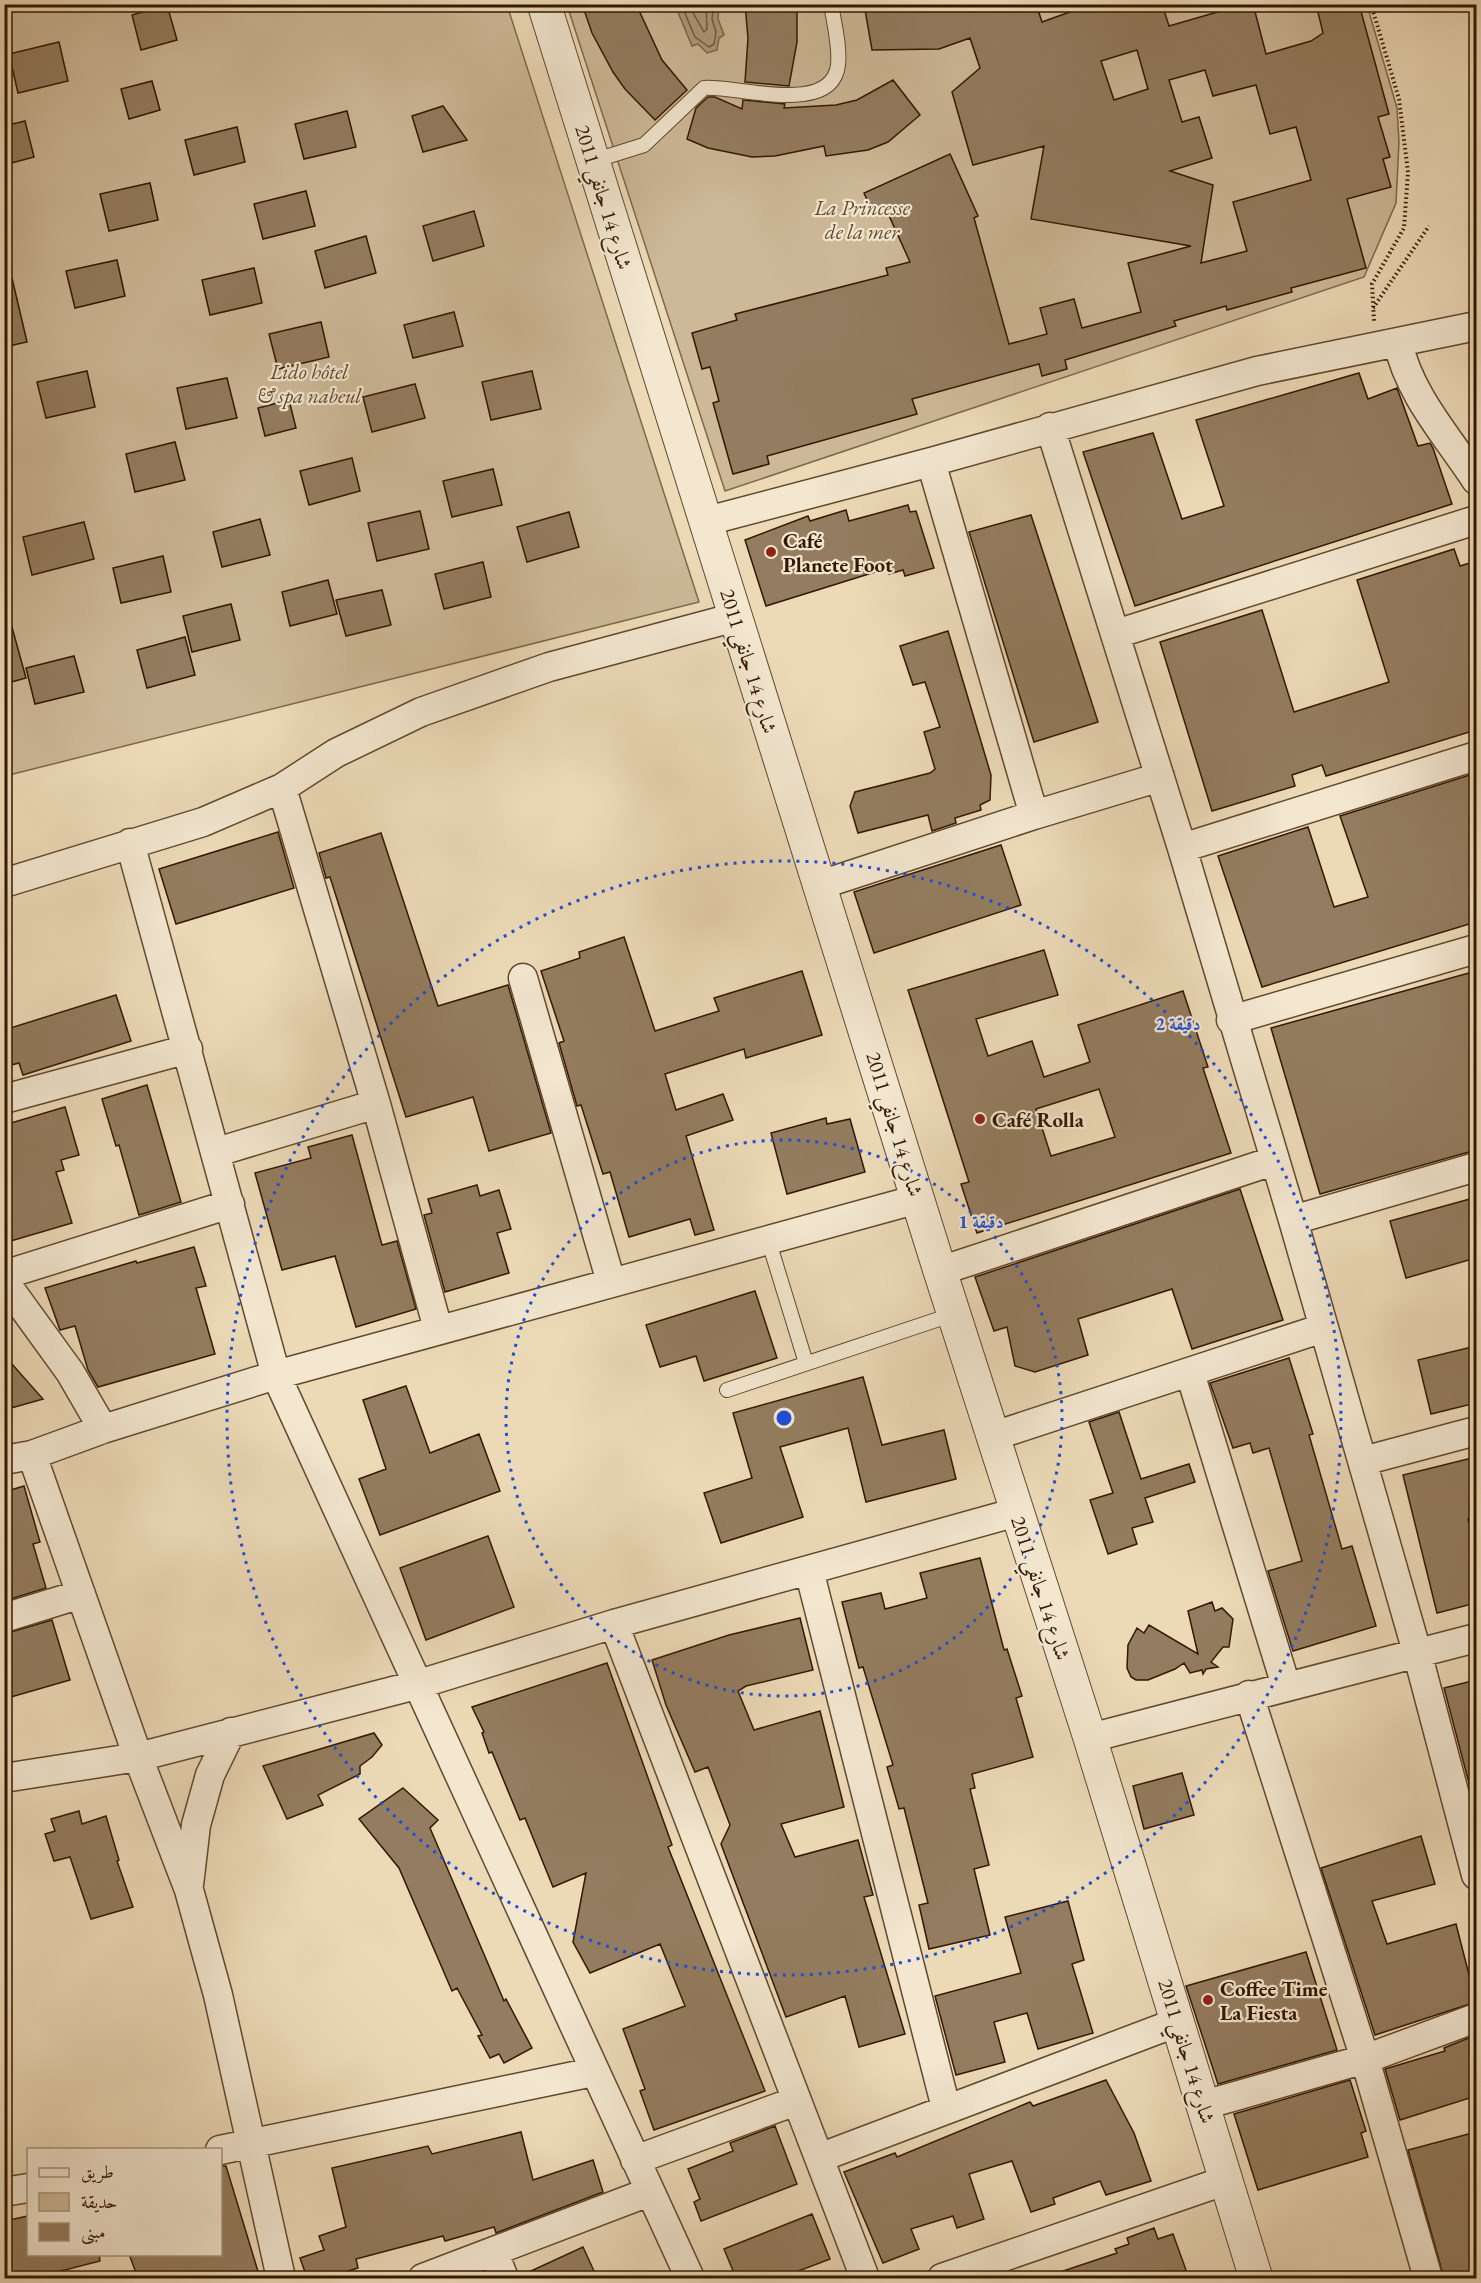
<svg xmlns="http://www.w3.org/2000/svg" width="1481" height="2283" font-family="'EB Garamond',Amiri,serif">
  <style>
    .green { fill: #cdb998; stroke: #80684c; stroke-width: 1.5 }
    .water { fill: #ad9879; stroke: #7c6449; stroke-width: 1.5 }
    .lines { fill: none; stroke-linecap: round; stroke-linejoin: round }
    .shore { stroke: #70583c; stroke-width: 1.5 }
    .building { fill: #937c5f; stroke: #331700; stroke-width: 1.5; fill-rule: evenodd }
    .service-casing { stroke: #61482e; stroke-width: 16 }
    .minor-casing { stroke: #61482e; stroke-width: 31 }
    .tertiary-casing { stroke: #61482e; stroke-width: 35 }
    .path { stroke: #331700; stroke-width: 4; stroke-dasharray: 1.5 3; stroke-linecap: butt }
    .service { stroke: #f3e7d0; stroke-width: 14 }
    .minor { stroke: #f3e7d0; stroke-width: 28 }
    .tertiary { stroke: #f3e7d0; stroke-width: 33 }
    .ring { fill: none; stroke: #1d4ed8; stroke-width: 3; stroke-dasharray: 3 6 }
    .poi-dot { fill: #8f2418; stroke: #f3e7d0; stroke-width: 2 }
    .labels { text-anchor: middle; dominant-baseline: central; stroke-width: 4.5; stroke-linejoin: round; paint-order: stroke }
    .street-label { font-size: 21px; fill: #331700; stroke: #f3e7d0 }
    .park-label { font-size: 21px; font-style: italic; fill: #61482e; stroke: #f3e7d0 }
    .poi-label { font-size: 21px; font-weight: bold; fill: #331700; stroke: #f3e7d0; text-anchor: start }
    .centre { fill: #1d4ed8; stroke: #f3e7d0; stroke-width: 3 }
    .ring-label { font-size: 18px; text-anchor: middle; font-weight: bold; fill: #1d4ed8; stroke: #f3e7d0; stroke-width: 4.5; stroke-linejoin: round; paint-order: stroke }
  </style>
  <rect width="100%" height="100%" fill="#ecdab7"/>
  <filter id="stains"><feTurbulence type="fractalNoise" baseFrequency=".00333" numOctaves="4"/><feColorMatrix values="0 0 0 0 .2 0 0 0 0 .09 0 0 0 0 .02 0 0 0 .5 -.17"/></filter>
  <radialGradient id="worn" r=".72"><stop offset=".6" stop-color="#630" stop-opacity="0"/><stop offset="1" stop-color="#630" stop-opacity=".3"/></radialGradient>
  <path class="green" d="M 5,5 L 507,5 L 699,602 L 5,776 Z
    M 567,5 L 1367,5 L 1397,108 L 1399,142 L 1396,203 L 1364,277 L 725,491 Z"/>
  <path class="water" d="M 675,5 L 719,5 L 718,19 L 724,35 L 719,38 L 717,50 L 707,53 L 698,44 L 692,46 Z"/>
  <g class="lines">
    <path class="shore" d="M 681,4 L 695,37 L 709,47 L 714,44 L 716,32 L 712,19 L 714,4
      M 688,4 L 704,32 L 707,29 L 706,4"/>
  </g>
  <path class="building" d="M 582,4 L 636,4 L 662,60 L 687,90 L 655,120 L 625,89 L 613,72 L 592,33 Z
    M 745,4 L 797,4 L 797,42 L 789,86 L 745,82 L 748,38 Z
    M 864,4 L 1036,4 L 1042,22 L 1092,4 L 1162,4 L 1169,26 L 1221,11 L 1219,4 L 1253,4 L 1266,54 L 1311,41 L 1323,33 L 1316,4 L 1359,4 L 1389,114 L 1378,117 L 1390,157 L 1383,159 L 1391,187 L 1347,199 L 1366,268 L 1291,288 L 1292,292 L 1227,310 L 1226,306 L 1174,321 L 1176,326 L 1065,360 L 1067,369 L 1042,376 L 1039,364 L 912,399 L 917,414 L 767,456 L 769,464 L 733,474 L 713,403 L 719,401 L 710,367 L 702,369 L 692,333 L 737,320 L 735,314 L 888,275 L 886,268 L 910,262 L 886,209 L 874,215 L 864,193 L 950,154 L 978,216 L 974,218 L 1009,344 L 1047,334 L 1040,308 L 1074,299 L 1082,328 L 1141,312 L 1128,263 L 1191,246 L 1031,219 L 1044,146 L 973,165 L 952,92 L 980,68 L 970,38 L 939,49 L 872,50 ZM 1137,50 L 1148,89 L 1114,100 L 1101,61 ZM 1205,70 L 1213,96 L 1256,85 L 1270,134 L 1296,127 L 1311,180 L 1233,202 L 1247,251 L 1201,263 L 1213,185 L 1170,171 L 1212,158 L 1199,117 L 1182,122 L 1169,80 Z
    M 167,5 L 177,40 L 141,50 L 132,15 Z
    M 59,42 L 68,81 L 18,93 L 9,54 Z
    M 893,80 L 920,115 L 888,142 L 868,150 L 826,156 L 824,146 L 775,156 L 752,157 L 708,148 L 687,139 L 696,108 L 708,97 L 715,97 L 742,109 L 743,100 L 785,104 L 784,108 L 836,105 L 857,100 Z
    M 152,81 L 160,110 L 129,119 L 121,89 Z
    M 443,106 L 467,140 L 423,152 L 412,116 Z
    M 347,111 L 356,147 L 304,159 L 295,124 Z
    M 25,121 L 34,157 L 4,165 L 4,126 Z
    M 237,127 L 245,162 L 194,175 L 185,140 Z
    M 150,183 L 158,220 L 109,231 L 100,194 Z
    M 306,191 L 315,226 L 263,239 L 254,204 Z
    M 474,211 L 484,246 L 433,261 L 423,226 Z
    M 366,236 L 376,273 L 325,288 L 315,251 Z
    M 117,260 L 125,296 L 75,308 L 66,271 Z
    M 254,268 L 262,303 L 210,315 L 202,280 Z
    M 12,278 L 27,342 L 4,347 L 4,279 Z
    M 454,312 L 463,346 L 413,358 L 404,325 Z
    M 321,322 L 329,357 L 278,369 L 269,334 Z
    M 87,371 L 95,407 L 46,418 L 37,382 Z
    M 532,371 L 541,409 L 491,420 L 482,382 Z
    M 1359,373 L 1368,399 L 1397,388 L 1418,446 L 1430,443 L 1433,448 L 1452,504 L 1135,606 L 1083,452 L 1153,433 L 1182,519 L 1224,506 L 1196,420 Z
    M 227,378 L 237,418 L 186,429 L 177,388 Z
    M 415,384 L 425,418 L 372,432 L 363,397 Z
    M 289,400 L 296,428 L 265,436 L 258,408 Z
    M 175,442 L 185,480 L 135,492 L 126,454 Z
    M 352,458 L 360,491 L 309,505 L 300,471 Z
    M 493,469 L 502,505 L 452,517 L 443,481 Z
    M 908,505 L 910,512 L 916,511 L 934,568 L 905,576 L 903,570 L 889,574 L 888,568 L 766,606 L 745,540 L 808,516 L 810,521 L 846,510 L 849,521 Z
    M 420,511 L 429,549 L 377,561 L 368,523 Z
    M 569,512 L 579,547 L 527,562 L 517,527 Z
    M 1031,515 L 1098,722 L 1034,742 L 969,532 Z
    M 260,519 L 270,555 L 222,567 L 213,532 Z
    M 84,522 L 94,559 L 32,575 L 23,537 Z
    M 1454,549 L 1460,566 L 1476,561 L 1476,730 L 1326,776 L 1322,765 L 1292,775 L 1295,786 L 1212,811 L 1160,642 L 1262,610 L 1294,712 L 1389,682 L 1357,580 Z
    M 163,556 L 171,592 L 121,603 L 113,568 Z
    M 483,562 L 491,597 L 444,609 L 435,574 Z
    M 328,580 L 337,614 L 290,626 L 282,592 Z
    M 382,590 L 391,625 L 346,636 L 336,600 Z
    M 231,604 L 240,640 L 192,652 L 183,616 Z
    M 4,620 L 10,620 L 26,678 L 4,684 Z
    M 948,631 L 991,775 L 990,800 L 980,805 L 981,810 L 955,818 L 956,823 L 932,831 L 928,815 L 858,833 L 850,806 L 855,792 L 930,773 L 935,769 L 924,732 L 940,727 L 925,682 L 913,685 L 900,646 Z
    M 185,637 L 195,675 L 147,688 L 137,650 Z
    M 74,656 L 84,692 L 35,704 L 26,668 Z
    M 1476,773 L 1476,922 L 1262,987 L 1218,856 L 1308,827 L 1334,907 L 1368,897 L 1340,816 Z
    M 278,832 L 294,888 L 176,924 L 159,869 Z
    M 381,833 L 438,1006 L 508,985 L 551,1133 L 489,1151 L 473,1097 L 406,1117 L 330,877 L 326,878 L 319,853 Z
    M 1001,845 L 1021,905 L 874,953 L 854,892 Z
    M 624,937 L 655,1031 L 719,1011 L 714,998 L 802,971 L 822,1035 L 746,1058 L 744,1049 L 665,1074 L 676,1110 L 723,1094 L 733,1120 L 686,1136 L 714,1230 L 695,1235 L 690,1219 L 629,1237 L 610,1172 L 603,1174 L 581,1105 L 577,1106 L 559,1043 L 564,1041 L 541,971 L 580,958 L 579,952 Z
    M 1044,950 L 1058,995 L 976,1019 L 988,1056 L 1032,1041 L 1044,1077 L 1090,1062 L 1078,1025 L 1183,991 L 1208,1067 L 1203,1068 L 1231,1153 L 977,1233 L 961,1184 L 969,1182 L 908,990 ZM 1099,1089 L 1115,1137 L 1051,1156 L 1036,1109 Z
    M 1476,971 L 1476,1150 L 1320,1194 L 1271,1028 Z
    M 116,995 L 131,1041 L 23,1075 L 19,1063 L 4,1067 L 4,1030 Z
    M 147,1085 L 181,1202 L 139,1215 L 119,1145 L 116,1146 L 102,1099 Z
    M 65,1107 L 79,1155 L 61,1160 L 64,1170 L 56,1172 L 72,1223 L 4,1243 L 4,1125 Z
    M 826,1118 L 827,1124 L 850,1119 L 865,1172 L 787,1194 L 771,1133 Z
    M 352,1135 L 382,1245 L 397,1241 L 416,1309 L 356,1327 L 335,1256 L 282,1270 L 255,1173 L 311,1158 L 308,1147 Z
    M 477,1185 L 480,1196 L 499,1190 L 511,1229 L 497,1233 L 509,1273 L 445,1292 L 424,1215 L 432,1213 L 428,1199 Z
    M 1240,1189 L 1283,1320 L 1192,1349 L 1172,1289 L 1078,1319 L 1088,1355 L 1035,1372 L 1015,1366 L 1007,1327 L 994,1331 L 975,1277 Z
    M 1470,1199 L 1476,1223 L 1476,1258 L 1406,1278 L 1390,1221 Z
    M 194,1247 L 206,1286 L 196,1288 L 215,1354 L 98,1387 L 88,1370 L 75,1326 L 60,1330 L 45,1288 L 136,1261 L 137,1263 Z
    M 755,1291 L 777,1358 L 704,1381 L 696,1356 L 660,1367 L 646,1325 Z
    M 1476,1346 L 1476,1403 L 1431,1414 L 1418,1360 Z
    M 4,1355 L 43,1399 L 4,1410 Z
    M 1289,1358 L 1313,1434 L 1309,1435 L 1342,1549 L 1352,1546 L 1376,1626 L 1293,1651 L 1268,1571 L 1302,1561 L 1269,1448 L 1253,1453 L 1250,1443 L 1233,1448 L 1210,1383 Z
    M 863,1377 L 882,1445 L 944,1430 L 956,1479 L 866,1502 L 848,1428 L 780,1447 L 803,1517 L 721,1543 L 704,1493 L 752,1478 L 733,1413 Z
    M 406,1386 L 430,1453 L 479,1434 L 500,1491 L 380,1535 L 359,1479 L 386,1469 L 363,1400 Z
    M 1119,1412 L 1141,1479 L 1189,1464 L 1195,1482 L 1145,1498 L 1153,1522 L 1132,1528 L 1137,1544 L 1108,1554 L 1090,1500 L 1113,1493 L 1089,1422 Z
    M 1476,1457 L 1476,1517 L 1468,1519 L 1476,1551 L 1476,1603 L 1437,1613 L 1403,1475 Z
    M 24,1486 L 40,1542 L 33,1544 L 46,1588 L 4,1601 L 4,1492 Z
    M 488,1536 L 514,1607 L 426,1640 L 400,1568 Z
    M 980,1558 L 1004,1650 L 1007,1649 L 1022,1696 L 1016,1698 L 1033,1757 L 972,1774 L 975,1788 L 970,1789 L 989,1865 L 974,1869 L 990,1935 L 929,1949 L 919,1905 L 928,1903 L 904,1808 L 899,1809 L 887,1767 L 893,1765 L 863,1667 L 859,1668 L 842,1602 L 881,1593 L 885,1609 L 927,1598 L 920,1573 Z
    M 1212,1602 L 1215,1611 L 1222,1608 L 1233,1619 L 1229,1647 L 1223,1647 L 1211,1662 L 1218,1667 L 1206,1669 L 1203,1674 L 1202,1670 L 1190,1673 L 1184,1663 L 1175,1669 L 1148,1680 L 1136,1680 L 1131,1677 L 1127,1668 L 1128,1645 L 1137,1628 L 1144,1633 L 1149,1625 L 1198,1654 L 1188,1611 Z
    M 800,1618 L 813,1670 L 746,1686 L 738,1691 L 754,1730 L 820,1711 L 844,1807 L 781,1824 L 795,1857 L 858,1840 L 873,1895 L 864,1897 L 905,2034 L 859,2047 L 845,1996 L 786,2017 L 721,1844 L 730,1825 L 708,1767 L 695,1772 L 666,1705 L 652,1660 L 729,1635 Z
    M 52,1620 L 70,1680 L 4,1699 L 4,1634 Z
    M 607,1663 L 672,1845 L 668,1847 L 765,2091 L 654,2130 L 640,2091 L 645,2089 L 623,2029 L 685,2006 L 660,1944 L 590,1973 L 573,1942 L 586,1873 L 553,1887 L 525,1818 L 520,1820 L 492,1752 L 489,1753 L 482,1733 L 484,1732 L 472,1707 Z
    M 1476,1680 L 1476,1802 L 1474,1802 L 1444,1688 Z
    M 374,1733 L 382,1745 L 372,1757 L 360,1766 L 360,1774 L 318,1795 L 323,1805 L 287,1819 L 263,1766 Z
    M 1182,1773 L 1194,1815 L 1144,1829 L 1133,1786 Z
    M 403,1788 L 438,1820 L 430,1828 L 504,2001 L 506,1999 L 532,2048 L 504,2063 L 499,2054 L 490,2058 L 478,2036 L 482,2035 L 457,1988 L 452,1991 L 399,1868 L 359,1819 Z
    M 79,1811 L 82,1824 L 106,1816 L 119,1860 L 117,1861 L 133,1907 L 91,1919 L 70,1857 L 54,1861 L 45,1834 L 55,1831 L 51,1819 Z
    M 1421,1836 L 1435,1884 L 1372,1901 L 1387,1944 L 1456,1924 L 1476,2002 L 1375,2035 L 1321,1868 Z
    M 1068,1901 L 1084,1960 L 1072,1964 L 1093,2033 L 1038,2049 L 1027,2013 L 994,2022 L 1005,2062 L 956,2075 L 935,1996 L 1021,1973 L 1005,1917 Z
    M 1306,1952 L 1337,2050 L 1218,2084 L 1186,1986 Z
    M 1476,2035 L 1476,2096 L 1400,2120 L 1385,2069 L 1445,2051 L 1444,2048 Z
    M 1106,2080 L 1134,2133 L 1151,2181 L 1106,2195 L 1100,2181 L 1053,2198 L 1055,2204 L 1031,2212 L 1012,2161 L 969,2174 L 984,2219 L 957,2228 L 953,2216 L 911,2229 L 919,2249 L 883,2263 L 844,2172 L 895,2153 L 897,2157 L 1030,2102 L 1033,2106 Z
    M 1350,2080 L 1366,2131 L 1361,2133 L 1368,2157 L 1258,2190 L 1234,2114 Z
    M 775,2126 L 797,2184 L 701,2221 L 694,2202 L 700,2199 L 688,2169 L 733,2151 L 730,2143 Z
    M 521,2132 L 533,2180 L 593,2160 L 603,2192 L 496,2233 L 494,2227 L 445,2241 L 443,2236 L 356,2259 L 358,2268 L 333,2276 L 332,2273 L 307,2278 L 300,2258 L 324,2250 L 319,2236 L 346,2227 L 332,2168 L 428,2146 L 432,2154 Z
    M 1476,2132 L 1476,2278 L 1444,2278 L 1408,2150 Z
    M 220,2166 L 226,2166 L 260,2278 L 138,2278 L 129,2254 L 220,2254 Z
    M 812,2214 L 830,2259 L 780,2278 L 736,2278 L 724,2249 Z
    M 28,2216 L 28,2254 L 99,2254 L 100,2261 L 57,2272 L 60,2278 L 4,2278 L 4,2221 Z
    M 1154,2228 L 1158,2239 L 1173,2234 L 1186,2270 L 1163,2278 L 1051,2278 L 1051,2275 L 1117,2253 L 1115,2249 L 1129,2244 L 1127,2238 Z
    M 583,2247 L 594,2271 L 578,2278 L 520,2278 L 520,2276 Z"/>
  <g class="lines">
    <defs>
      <path id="service" d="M 593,161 L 644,145 L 704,88 C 736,85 832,117 838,65 C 840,46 834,23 831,4
        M 768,1239 L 806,1363
        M 727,1390 L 954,1314"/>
      <path id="minor" d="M 1398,342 C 1408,393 1448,437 1476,480
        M 1050,427 L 1182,848 L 1293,1220 L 1417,1652 L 1476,1875
        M 931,462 L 1034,815
        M 707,521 L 931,462 L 1257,371 L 1476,326
        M 1116,634 L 1476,520
        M 282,788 L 376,1104 L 438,1329
        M 130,843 L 276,1375 L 690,2278
        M 1182,848 L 1476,756
        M 4,883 L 203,822 L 282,788 L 336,753 L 421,712 L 549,667 L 736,617
        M 820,885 L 1034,815 L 1160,777
        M 523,978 L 611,1282
        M 1231,1020 L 1476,949
        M 4,1099 L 188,1049
        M 217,1152 L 376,1104
        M 1293,1220 L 1476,1167
        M 940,1271 L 1273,1161
        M 4,1275 L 230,1204
        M 4,1281 L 70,1372 L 103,1429
        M 1190,1373 L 1286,1686
        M 994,1436 L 1323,1328
        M 32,1455 L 138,1757 L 189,1890 L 218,1995 L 281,2278
        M 4,1460 L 32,1455 L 103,1429 L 276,1375 L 918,1199
        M 1363,1461 L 1476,1431
        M 809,1570 L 946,2108
        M 4,1618 L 81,1594
        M 614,1624 L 819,2158
        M 1249,1695 L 1365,2059 L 1428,2278
        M 1090,1738 L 1476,1638
        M 4,1778 L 138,1757 L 416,1685 L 614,1624 L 1017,1512
        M 189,1885 L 196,1825 L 210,1775 L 231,1732
        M 1204,2105 L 1365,2059 L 1476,2018
        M 220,2150 L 593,2072
        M 635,2160 L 796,2101
        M 4,2192 L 28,2188
        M 494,2253 L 504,2278
        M 423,2278 L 649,2192
        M 865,2278 L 819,2158 L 1178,2022
        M 942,2278 L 1227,2180"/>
      <path id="tertiary" d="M 544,4 L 940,1271 L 1090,1738 L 1256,2278"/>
    </defs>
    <use href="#service" class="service-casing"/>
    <use href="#minor" class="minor-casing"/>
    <use href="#tertiary" class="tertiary-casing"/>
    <path class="path" d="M 1371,4 L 1399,99 L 1408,172 L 1404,228 L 1372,284 L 1374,321
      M 1373,308 L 1429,226"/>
    <use href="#service" class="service"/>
    <use href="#minor" class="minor"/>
    <use href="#tertiary" class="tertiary"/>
  </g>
  <g class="ring">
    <circle cx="784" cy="1418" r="278"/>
    <circle cx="784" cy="1418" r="557"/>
  </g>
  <g class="poi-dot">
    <circle cx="771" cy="552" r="6"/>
    <circle cx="980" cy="1119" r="6"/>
    <circle cx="1208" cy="2000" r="6"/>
  </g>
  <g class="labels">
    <g class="street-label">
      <text transform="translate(604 197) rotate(73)">شارع 14 جانفي 2011</text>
      <text transform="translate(749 661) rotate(73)">شارع 14 جانفي 2011</text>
      <text transform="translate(895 1124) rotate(73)">شارع 14 جانفي 2011</text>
      <text transform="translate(1041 1588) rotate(72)">شارع 14 جانفي 2011</text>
      <text transform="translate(1187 2051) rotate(73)">شارع 14 جانفي 2011</text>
    </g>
    <g class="park-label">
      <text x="862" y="207">La Princesse<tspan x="862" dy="24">de la mer</tspan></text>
      <text x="309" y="371">Lido hôtel<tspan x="309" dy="24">&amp; spa nabeul</tspan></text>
    </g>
    <g class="poi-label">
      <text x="783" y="540">Café<tspan x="783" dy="24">Planete Foot</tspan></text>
      <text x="992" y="1119">Café Rolla</text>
      <text x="1220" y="1988">Coffee Time<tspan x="1220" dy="24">La Fiesta</tspan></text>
    </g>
  </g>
  <circle cx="784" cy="1418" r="9" class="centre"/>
  <g class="ring-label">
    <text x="1178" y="1030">2 دقيقة</text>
    <text x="981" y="1228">1 دقيقة</text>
  </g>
  <rect width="1481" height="2283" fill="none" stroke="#ecdab7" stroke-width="24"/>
  <rect x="6" y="6" width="1469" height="2271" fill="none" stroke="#331700" stroke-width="3"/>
  <rect x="12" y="12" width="1457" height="2259" fill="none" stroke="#331700" stroke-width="1.5"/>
  <rect x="27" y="2148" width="195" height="108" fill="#f3e7d0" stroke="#a6947d" stroke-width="1.5"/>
  <rect x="39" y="2168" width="30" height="9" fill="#f3e7d0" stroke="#a6947d" stroke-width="1.5"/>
  <text x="81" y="2178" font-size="18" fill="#331700">طريق</text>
  <rect x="39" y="2193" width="30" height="18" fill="#cdb998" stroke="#a6947d" stroke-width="1.5"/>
  <text x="81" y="2208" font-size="18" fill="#331700">حديقة</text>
  <rect x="39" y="2223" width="30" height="18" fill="#937c5f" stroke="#a6947d" stroke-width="1.5"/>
  <text x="81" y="2238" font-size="18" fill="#331700">مبنى</text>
  <rect width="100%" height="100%" filter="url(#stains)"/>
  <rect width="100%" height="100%" fill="url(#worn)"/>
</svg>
